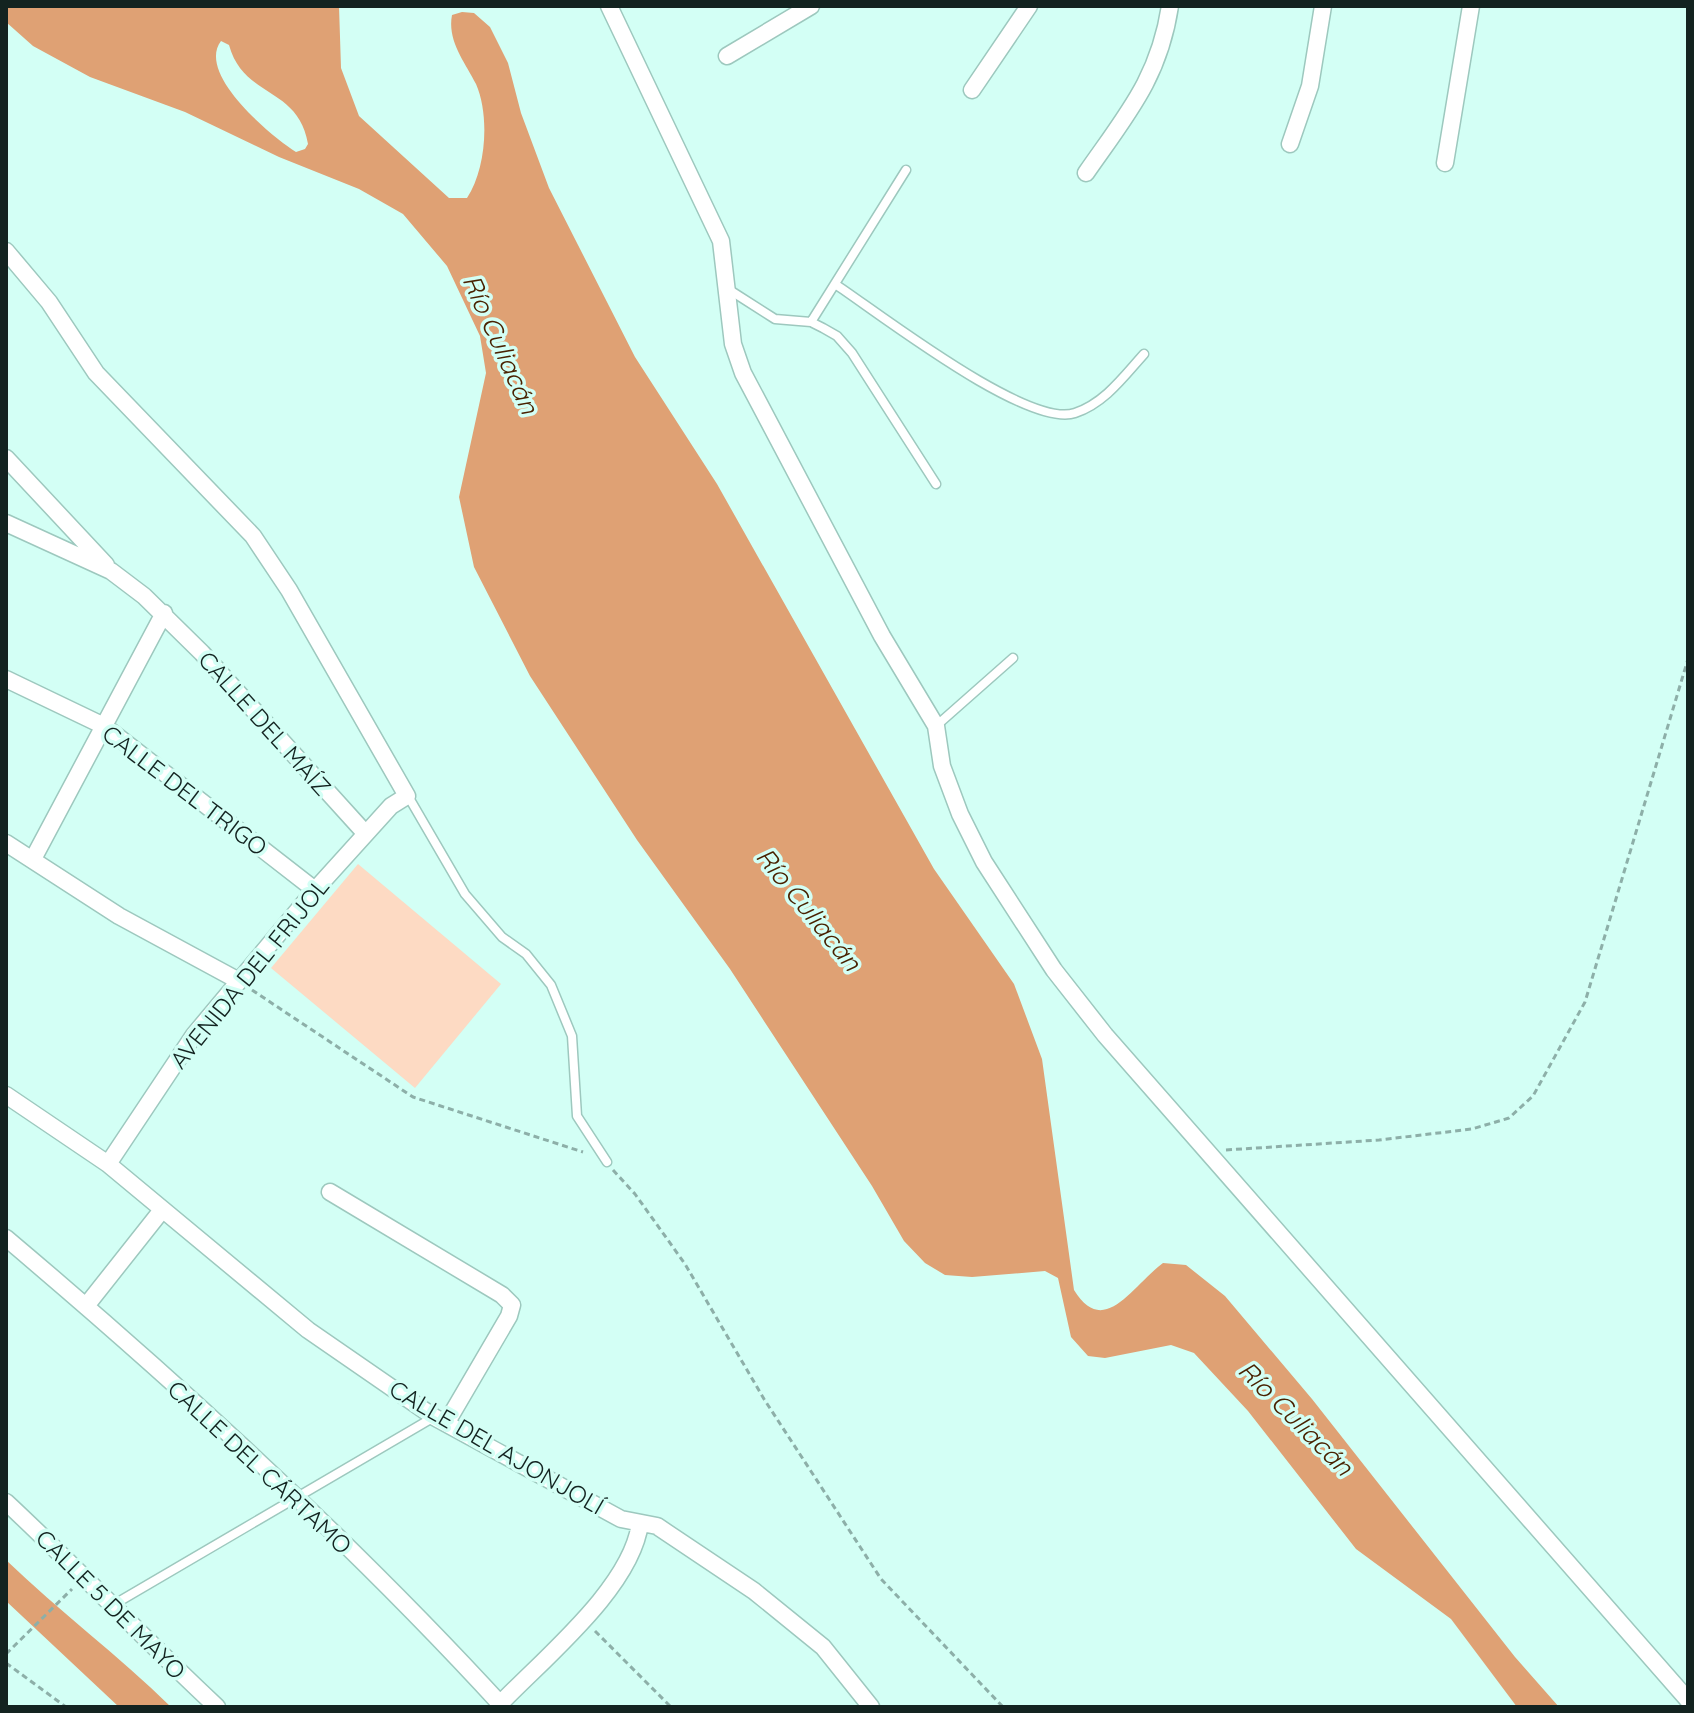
<svg xmlns="http://www.w3.org/2000/svg" width="1694" height="1713" font-family="Quicksand,sans-serif">
  <style>
    .green { fill: #fddac3 }
    .water { fill: #dfa174; fill-rule: evenodd }
    .lines { fill: none; stroke-linecap: round; stroke-linejoin: round }
    .lane-casing { stroke: #9dc8be; stroke-width: 11 }
    .street-casing { stroke: #9dc8be; stroke-width: 19 }
    .path { stroke: #8dafa8; stroke-width: 3; stroke-dasharray: 6 4; stroke-linecap: butt }
    .lane { stroke: #fff; stroke-width: 8 }
    .street { stroke: #fff; stroke-width: 16 }
    .labels { text-anchor: middle; dominant-baseline: central; stroke-width: 7; stroke-linejoin: round; paint-order: stroke }
    .street-label { font-size: 24px; fill: #132320; stroke: #d3fff5 }
    .water-label { font-size: 26px; font-style: italic; fill: #492100; stroke: #d3fff5 }
  </style>
  <rect width="100%" height="100%" fill="#d3fff5"/>
  <path class="green" d="M 358,864 L 501,984 L 415,1088 L 271,968 Z"/>
  <path class="water" d="M 6,6 L 339,6 L 341,68 L 359,116 L 449,198 L 467,198 C 486,169 490,116 476,84 C 465,62 447,41 452,15 L 462,12 L 474,13 L 490,27 L 508,63 L 521,113 L 549,188 L 635,357 L 717,484 L 934,869 L 1014,984 L 1042,1059 L 1074,1290 C 1104,1339 1132,1286 1163,1263 L 1186,1265 L 1225,1296 L 1312,1399 L 1515,1657 L 1559,1707 L 1517,1707 L 1451,1619 L 1356,1549 L 1248,1411 L 1194,1353 L 1171,1345 L 1105,1358 L 1088,1356 L 1071,1337 L 1058,1278 L 1045,1271 L 972,1277 L 945,1275 L 925,1263 L 904,1241 L 872,1186 L 730,969 L 637,840 L 530,676 L 474,567 L 459,497 L 486,373 L 480,336 L 447,266 L 403,214 L 359,189 L 279,157 L 185,112 L 90,77 L 33,46 L 6,22 ZM 221,41 L 229,45 C 244,99 298,86 308,144 L 305,149 L 296,152 C 271,136 196,74 221,41 Z
    M 6,1560 C 59,1611 118,1655 171,1707 L 119,1707 L 6,1601 Z"/>
  <g class="lines">
    <defs>
      <path id="lane" d="M 835,284 C 880,314 1028,429 1075,413 C 1105,403 1124,376 1144,354
        M 728,289 L 775,319 L 811,322 L 823,328 L 837,336 L 852,353 L 936,484
        M 811,322 L 906,170
        M 936,726 L 1013,658
        M 408,796 L 465,894 L 502,937 L 526,954 L 551,985 L 572,1036 L 577,1116 L 607,1162
        M 113,1605 L 434,1417"/>
      <path id="street" d="M 609,6 L 721,241 L 733,344 L 743,373 L 882,636 L 936,726 L 942,766 L 960,814 L 984,862 L 1054,970 L 1105,1035 L 1688,1700
        M 727,56 L 811,6
        M 972,90 L 1029,6
        M 1290,144 L 1310,86 L 1323,6
        M 1445,163 L 1471,6
        M 1086,173 C 1127,114 1159,78 1170,6
        M 6,251 L 49,302 L 96,373 L 253,536 L 289,590 L 407,796 L 391,806 L 315,890 L 194,1035 L 108,1164
        M 6,458 L 106,565
        M 6,523 L 111,571 L 144,596 L 202,653 L 365,833
        M 6,679 L 104,726 L 315,890
        M 6,843 L 119,916 L 239,981
        M 33,859 L 164,613
        M 6,1095 L 108,1164 L 308,1330 L 434,1417 L 621,1519 L 657,1526 L 754,1591 L 823,1647 L 871,1707
        M 330,1192 L 502,1295 L 512,1305 L 509,1316 L 447,1422
        M 6,1238 C 179,1384 350,1540 503,1707
        M 86,1306 L 162,1210
        M 6,1502 C 78,1569 145,1640 217,1707
        M 500,1704 C 544,1658 632,1587 640,1523"/>
    </defs>
    <use href="#lane" class="lane-casing"/>
    <use href="#street" class="street-casing"/>
    <path class="path" d="M 252,990 L 413,1097 L 583,1152
      M 1226,1150 L 1379,1140 L 1472,1129 L 1509,1118 L 1533,1096 L 1585,1002 L 1688,659
      M 613,1170 L 635,1194 L 685,1264 L 764,1399 L 881,1579 L 1003,1707
      M 595,1631 L 671,1707
      M 6,1654 L 72,1589
      M 6,1663 L 66,1707"/>
    <use href="#lane" class="lane"/>
    <use href="#street" class="street"/>
  </g>
  <g class="labels">
    <g class="street-label">
      <text transform="translate(265 723) rotate(48)">CALLE DEL MAÍZ</text>
      <text transform="translate(185 790) rotate(37)">CALLE DEL TRIGO</text>
      <text transform="translate(249 973) rotate(-51)">AVENIDA DEL FRIJOL</text>
      <text transform="translate(497 1447) rotate(30)">CALLE DEL AJONJOLÍ</text>
      <text transform="translate(260 1467) rotate(43)">CALLE DEL CÁRTAMO</text>
      <text transform="translate(111 1604) rotate(45)">CALLE 5 DE MAYO</text>
    </g>
    <g class="water-label">
      <text transform="translate(501 344) rotate(66)">Río Culiacán</text>
      <text transform="translate(809 909) rotate(51)">Río Culiacán</text>
      <text transform="translate(1296 1418) rotate(45)">Río Culiacán</text>
    </g>
  </g>
  <rect width="1694" height="1713" fill="none" stroke="#132320" stroke-width="16"/>
</svg>
